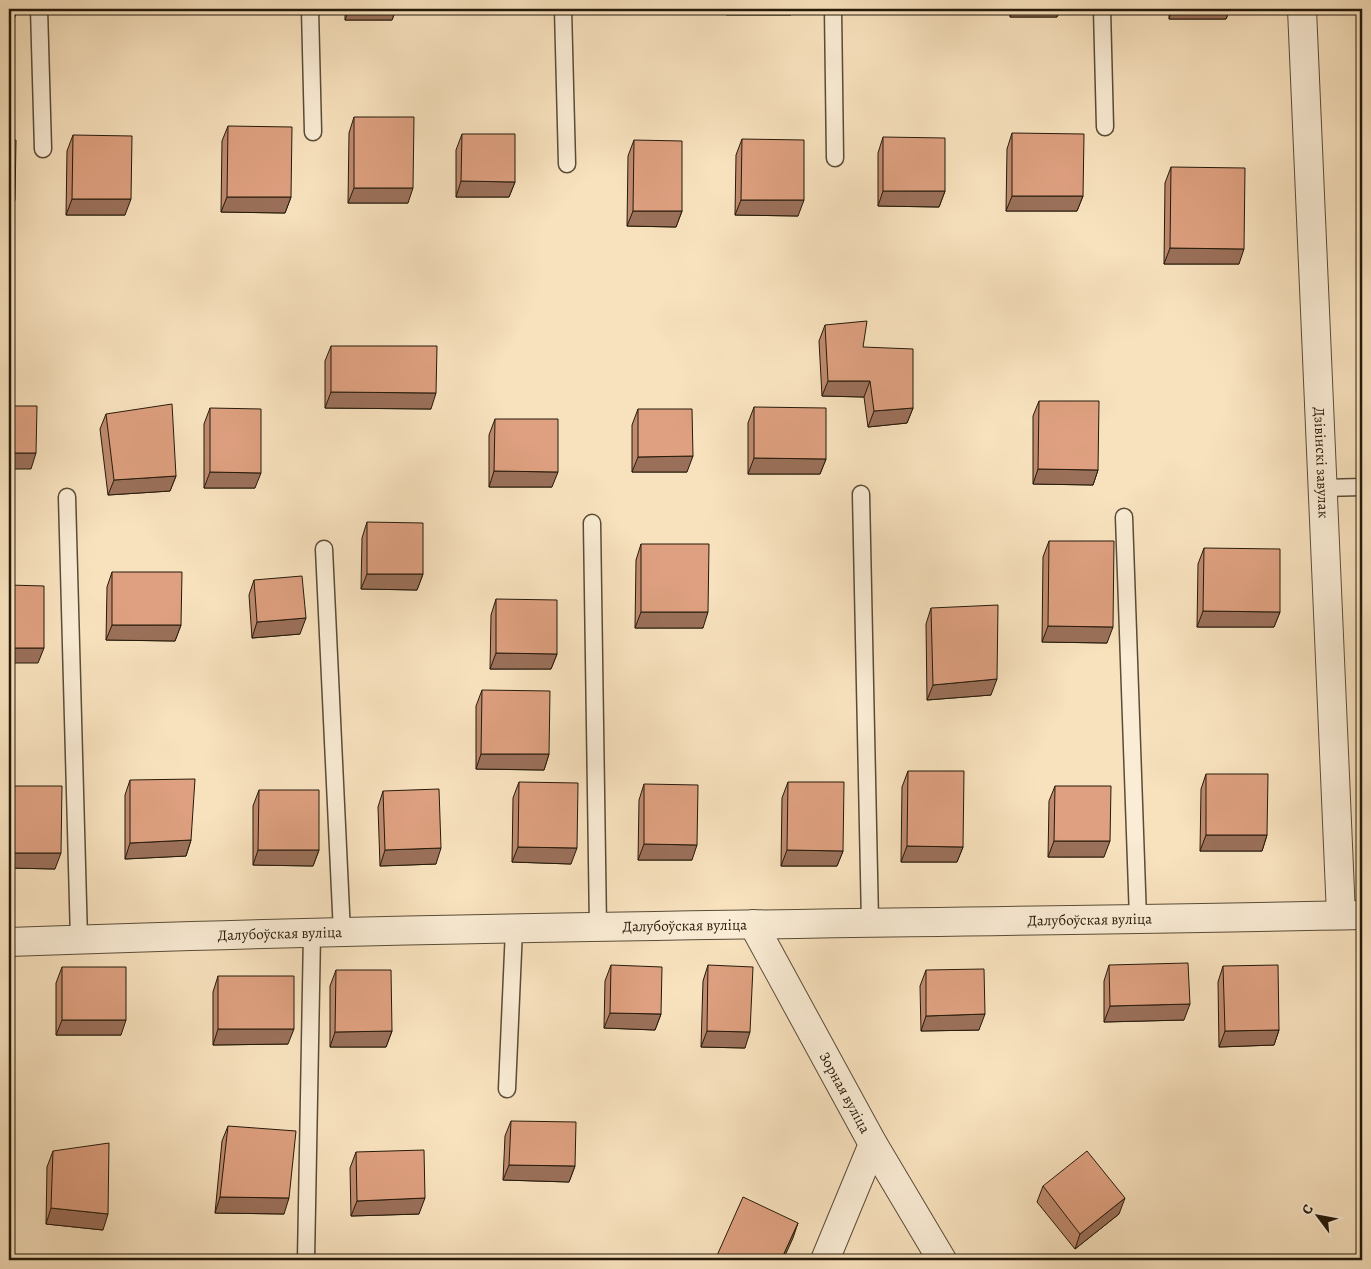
<svg xmlns="http://www.w3.org/2000/svg" width="1371" height="1269" font-family="Alegreya,serif">
  <style>
    .lines { fill: none; stroke-linecap: round; stroke-linejoin: round }
    .service-casing { stroke: #5a4c37; stroke-width: 19 }
    .minor-casing { stroke: #5a4c37; stroke-width: 30 }
    .service { stroke: #faecd5; stroke-width: 16 }
    .minor { stroke: #faecd5; stroke-width: 28 }
    .wall { fill: #bf8a6e; stroke: #251a0a }
    .shaded-wall { fill: #9b705a; stroke: #251a0a }
    .building { fill: #dea080; stroke: #251a0a }
    .labels { text-anchor: middle; dominant-baseline: central; stroke-width: 5; stroke-linejoin: round; paint-order: stroke }
    .street-label { font-size: 15px; fill: #251a0a; stroke: #faecd5 }
  </style>
  <rect width="100%" height="100%" fill="#f8e2be"/>
  <filter id="stains"><feTurbulence type="fractalNoise" baseFrequency=".004" numOctaves="4"/><feColorMatrix values="0 0 0 0 .2 0 0 0 0 .09 0 0 0 0 .02 0 0 0 .5 -.17"/></filter>
  <radialGradient id="worn" r=".72"><stop offset=".6" stop-color="#630" stop-opacity="0"/><stop offset="1" stop-color="#630" stop-opacity=".3"/></radialGradient>
  <g class="lines">
    <defs>
      <path id="service" d="M 39,9 L 43,149
        M 310,9 L 313,132
        M 563,9 L 567,164
        M 833,9 L 835,158
        M 1102,9 L 1105,127
        M 1323,488 L 1362,487
        M 861,494 L 870,922
        M 67,497 L 79,940
        M 1124,517 L 1138,919
        M 592,523 L 598,927
        M 324,549 L 342,933
        M 507,1089 L 514,929
        M 306,1260 L 312,934"/>
      <g id="minor">
        <path id="s1" d="M 1302,9 L 1341,915"/>
        <path id="s2" d="M 753,924 L 873,1144 L 942,1260"/>
        <path id="s3" d="M 9,942 C 460,925 911,924 1362,915"/>
        <path d="M 825,1260 L 873,1144"/>
      </g>
    </defs>
    <use href="#service" class="service-casing"/>
    <use href="#minor" class="minor-casing"/>
    <use href="#service" class="service"/>
    <use href="#minor" class="minor"/>
  </g>
  <path class="wall" d="M 345,9 L 396,9 L 392,20 L 345,20 Z
    M 1010,9 L 1060,9 L 1057,17 L 1010,17 Z
    M 1169,9 L 1230,9 L 1226,19 L 1169,19 Z
    M 354,117 L 408,203 L 348,203 L 349,133 Z
    M 228,126 L 291,197 L 285,213 L 221,212 L 222,141 Z
    M 1012,133 L 1083,196 L 1077,211 L 1006,211 L 1007,149 Z
    M 462,134 L 515,182 L 509,197 L 456,197 L 456,150 Z
    M 73,135 L 125,215 L 66,215 L 67,151 Z
    M 883,137 L 945,191 L 939,207 L 878,206 L 878,153 Z
    M 742,139 L 798,216 L 735,215 L 736,155 Z
    M 634,140 L 682,211 L 676,227 L 627,226 L 628,156 Z
    M 1171,167 L 1239,264 L 1164,264 L 1165,183 Z
    M 1362,307 L 1362,377 L 1361,377 L 1361,309 Z
    M 825,325 L 863,347 L 913,408 L 907,423 L 868,427 L 864,397 L 822,396 L 819,341 Z
    M 331,346 L 431,409 L 325,408 L 325,361 Z
    M 1039,401 L 1098,470 L 1093,485 L 1033,484 L 1033,416 Z
    M 754,407 L 826,459 L 820,474 L 748,474 L 748,423 Z
    M 210,408 L 255,488 L 204,488 L 204,424 Z
    M 638,409 L 687,472 L 632,472 L 632,425 Z
    M 106,414 L 176,476 L 170,491 L 108,495 L 100,429 Z
    M 495,419 L 552,487 L 489,487 L 489,435 Z
    M 367,522 L 423,574 L 417,590 L 361,589 L 362,538 Z
    M 1049,541 L 1107,643 L 1042,642 L 1043,557 Z
    M 641,544 L 703,628 L 635,628 L 636,560 Z
    M 1204,548 L 1280,612 L 1274,627 L 1197,627 L 1198,564 Z
    M 112,572 L 181,625 L 175,641 L 106,640 L 107,587 Z
    M 254,580 L 300,634 L 252,638 L 249,595 Z
    M 496,599 L 557,654 L 551,669 L 490,669 L 491,615 Z
    M 931,608 L 991,695 L 927,700 L 926,624 Z
    M 482,690 L 549,754 L 544,770 L 476,769 L 476,706 Z
    M 908,771 L 963,847 L 957,862 L 901,862 L 902,787 Z
    M 1206,774 L 1267,835 L 1262,851 L 1200,851 L 1201,789 Z
    M 130,780 L 191,840 L 186,856 L 125,859 L 125,795 Z
    M 519,782 L 571,864 L 512,862 L 513,798 Z
    M 788,782 L 843,851 L 837,866 L 781,866 L 782,798 Z
    M 644,784 L 692,860 L 638,860 L 639,800 Z
    M 12,786 L 55,869 L 9,868 L 9,796 Z
    M 1055,786 L 1104,857 L 1048,857 L 1049,801 Z
    M 259,790 L 319,850 L 313,866 L 253,865 L 253,806 Z
    M 383,791 L 436,864 L 380,866 L 378,807 Z
    M 611,965 L 661,1014 L 655,1030 L 604,1028 L 605,981 Z
    M 708,965 L 745,1048 L 701,1047 L 703,981 Z
    M 1109,965 L 1184,1020 L 1104,1022 L 1104,981 Z
    M 1223,966 L 1279,1030 L 1274,1045 L 1219,1047 L 1218,982 Z
    M 62,967 L 121,1035 L 56,1035 L 56,983 Z
    M 336,970 L 392,1031 L 386,1047 L 330,1047 L 330,986 Z
    M 926,970 L 979,1030 L 921,1031 L 920,986 Z
    M 218,976 L 288,1044 L 213,1045 L 213,992 Z
    M 511,1121 L 575,1166 L 569,1182 L 503,1180 L 505,1136 Z
    M 228,1126 L 284,1214 L 215,1213 L 222,1141 Z
    M 53,1151 L 103,1230 L 46,1224 L 47,1167 Z
    M 356,1152 L 419,1214 L 351,1216 L 350,1168 Z
    M 1043,1186 L 1119,1214 L 1075,1249 L 1037,1202 Z"/>
  <path class="shaded-wall" d="M 349,9 L 396,9 L 392,20 L 345,20 Z
    M 480,9 L 533,9 L 532,12 Z
    M 728,9 L 793,9 L 791,15 L 726,15 Z
    M 1013,9 L 1060,9 L 1057,17 L 1010,17 Z
    M 1172,9 L 1230,9 L 1226,19 L 1169,19 Z
    M 9,14 L 16,14 L 10,29 L 9,29 Z
    M 461,181 L 515,182 L 509,197 L 456,197 Z
    M 354,188 L 413,188 L 408,203 L 348,203 Z
    M 883,191 L 945,191 L 939,207 L 878,206 Z
    M 1012,196 L 1083,196 L 1077,211 L 1006,211 Z
    M 227,197 L 291,197 L 285,213 L 221,212 Z
    M 72,199 L 131,199 L 125,215 L 66,215 Z
    M 9,200 L 15,200 L 9,215 Z
    M 741,200 L 804,200 L 798,216 L 735,215 Z
    M 633,211 L 682,211 L 676,227 L 627,226 Z
    M 1170,248 L 1244,249 L 1239,264 L 1164,264 Z
    M 828,381 L 870,381 L 864,397 L 822,396 Z
    M 331,392 L 436,393 L 431,409 L 325,408 Z
    M 913,408 L 907,423 L 868,427 L 874,411 Z
    M 9,453 L 36,453 L 31,469 L 9,469 Z
    M 693,456 L 687,472 L 632,472 L 638,457 Z
    M 754,458 L 826,459 L 820,474 L 748,474 Z
    M 1038,469 L 1098,470 L 1093,485 L 1033,484 Z
    M 494,471 L 558,472 L 552,487 L 489,487 Z
    M 210,472 L 261,473 L 255,488 L 204,488 Z
    M 176,476 L 170,491 L 108,495 L 114,480 Z
    M 367,574 L 423,574 L 417,590 L 361,589 Z
    M 1203,611 L 1280,612 L 1274,627 L 1197,627 Z
    M 641,612 L 708,612 L 703,628 L 635,628 Z
    M 306,618 L 300,634 L 252,638 L 257,622 Z
    M 112,625 L 181,625 L 175,641 L 106,640 Z
    M 1048,626 L 1113,627 L 1107,643 L 1042,642 Z
    M 9,648 L 44,648 L 38,663 L 9,663 Z
    M 496,653 L 557,654 L 551,669 L 490,669 Z
    M 997,679 L 991,695 L 927,700 L 933,685 Z
    M 481,754 L 549,754 L 544,770 L 476,769 Z
    M 1206,835 L 1267,835 L 1262,851 L 1200,851 Z
    M 191,840 L 186,856 L 125,859 L 130,843 Z
    M 1054,841 L 1110,841 L 1104,857 L 1048,857 Z
    M 644,844 L 697,845 L 692,860 L 638,860 Z
    M 907,846 L 963,847 L 957,862 L 901,862 Z
    M 518,847 L 577,848 L 571,864 L 512,862 Z
    M 441,848 L 436,864 L 380,866 L 385,850 Z
    M 258,850 L 319,850 L 313,866 L 253,865 Z
    M 787,850 L 843,851 L 837,866 L 781,866 Z
    M 11,853 L 61,853 L 55,869 L 9,868 L 9,860 Z
    M 1190,1004 L 1184,1020 L 1104,1022 L 1110,1006 Z
    M 610,1013 L 661,1014 L 655,1030 L 604,1028 Z
    M 985,1014 L 979,1030 L 921,1031 L 926,1016 Z
    M 62,1020 L 126,1020 L 121,1035 L 56,1035 Z
    M 218,1029 L 294,1029 L 288,1044 L 213,1045 Z
    M 1279,1030 L 1274,1045 L 1219,1047 L 1225,1031 Z
    M 392,1031 L 386,1047 L 330,1047 L 335,1032 Z
    M 707,1031 L 750,1032 L 745,1048 L 701,1047 Z
    M 509,1165 L 575,1166 L 569,1182 L 503,1180 Z
    M 220,1197 L 289,1198 L 284,1214 L 215,1213 Z
    M 425,1198 L 419,1214 L 351,1216 L 357,1201 Z
    M 1125,1198 L 1119,1214 L 1075,1249 L 1080,1234 Z
    M 51,1208 L 108,1214 L 103,1230 L 46,1224 Z
    M 798,1223 L 793,1238 L 783,1260 L 781,1260 Z"/>
  <path class="building" d="M 9,9 L 16,9 L 16,14 L 9,14 Z
    M 354,117 L 414,117 L 413,188 L 354,188 Z
    M 228,126 L 292,127 L 291,197 L 227,197 Z
    M 1012,133 L 1084,134 L 1083,196 L 1012,196 Z
    M 462,134 L 515,134 L 515,182 L 461,181 Z
    M 73,135 L 132,136 L 131,199 L 72,199 Z
    M 883,137 L 945,138 L 945,191 L 883,191 Z
    M 742,139 L 804,140 L 804,200 L 741,200 Z
    M 9,140 L 16,140 L 15,200 L 9,200 Z
    M 634,140 L 682,141 L 682,211 L 633,211 Z
    M 1171,167 L 1245,168 L 1244,249 L 1170,248 Z
    M 867,321 L 863,347 L 913,349 L 913,408 L 874,411 L 870,381 L 828,381 L 825,325 Z
    M 331,346 L 437,346 L 436,393 L 331,392 Z
    M 1039,401 L 1099,401 L 1098,470 L 1038,469 Z
    M 172,404 L 176,476 L 114,480 L 106,414 Z
    M 9,406 L 37,406 L 36,453 L 9,453 Z
    M 754,407 L 826,408 L 826,459 L 754,458 Z
    M 210,408 L 261,409 L 261,473 L 210,472 Z
    M 638,409 L 692,409 L 693,456 L 638,457 Z
    M 495,419 L 558,419 L 558,472 L 494,471 Z
    M 367,522 L 423,523 L 423,574 L 367,574 Z
    M 1049,541 L 1114,541 L 1113,627 L 1048,626 Z
    M 641,544 L 709,544 L 708,612 L 641,612 Z
    M 1204,548 L 1280,549 L 1280,612 L 1203,611 Z
    M 112,572 L 182,572 L 181,625 L 112,625 Z
    M 302,576 L 306,618 L 257,622 L 254,580 Z
    M 9,585 L 44,586 L 44,648 L 9,648 Z
    M 496,599 L 557,600 L 557,654 L 496,653 Z
    M 998,605 L 997,679 L 933,685 L 931,608 Z
    M 482,690 L 550,691 L 549,754 L 481,754 Z
    M 908,771 L 964,771 L 963,847 L 907,846 Z
    M 1206,774 L 1268,774 L 1267,835 L 1206,835 Z
    M 195,779 L 191,840 L 130,843 L 130,780 Z
    M 519,782 L 578,783 L 577,848 L 518,847 Z
    M 788,782 L 844,782 L 843,851 L 787,850 Z
    M 644,784 L 698,785 L 697,845 L 644,844 Z
    M 12,786 L 62,786 L 61,853 L 11,853 Z
    M 1055,786 L 1111,786 L 1110,841 L 1054,841 Z
    M 439,789 L 441,848 L 385,850 L 383,791 Z
    M 259,790 L 319,790 L 319,850 L 258,850 Z
    M 1188,963 L 1190,1004 L 1110,1006 L 1109,965 Z
    M 611,965 L 662,967 L 661,1014 L 610,1013 Z
    M 708,965 L 753,967 L 750,1032 L 707,1031 Z
    M 1278,965 L 1279,1030 L 1225,1031 L 1223,966 Z
    M 62,967 L 126,967 L 126,1020 L 62,1020 Z
    M 984,969 L 985,1014 L 926,1016 L 926,970 Z
    M 336,970 L 391,970 L 392,1031 L 335,1032 Z
    M 218,976 L 294,976 L 294,1029 L 218,1029 Z
    M 511,1121 L 576,1122 L 575,1166 L 509,1165 Z
    M 228,1126 L 296,1131 L 289,1198 L 220,1197 Z
    M 109,1143 L 108,1214 L 51,1208 L 53,1151 Z
    M 424,1150 L 425,1198 L 357,1201 L 356,1152 Z
    M 1087,1151 L 1125,1198 L 1080,1234 L 1043,1186 Z
    M 743,1197 L 798,1223 L 781,1260 L 715,1260 Z"/>
  <g class="labels">
    <g class="street-label">
      <text stroke="none"><textPath href="#s1" startOffset="454">Дзівінскі завулак</textPath></text>
      <text stroke="none"><textPath href="#s3" startOffset="1081">Далубоўская вуліца</textPath></text>
      <text stroke="none"><textPath href="#s3" startOffset="676">Далубоўская вуліца</textPath></text>
      <text stroke="none"><textPath href="#s3" startOffset="271">Далубоўская вуліца</textPath></text>
      <text stroke="none"><textPath href="#s2" startOffset="192">Зорная вуліца</textPath></text>
    </g>
  </g>
  <rect width="1371" height="1269" fill="none" stroke="#f8e2be" stroke-width="30"/>
  <rect x="10" y="10" width="1351" height="1249" fill="none" stroke="#251a0a" stroke-width="2.5"/>
  <rect x="15" y="15" width="1341" height="1239" fill="none" stroke="#251a0a"/>
  <g transform="translate(1318 1216) rotate(302)" stroke="#faecd5" stroke-width="4" paint-order="stroke">
  <path d="M0-4L9 19L0 12L-9 19Z" fill="#251a0a"/>
  <text y="-8" font-size="14" font-weight="bold" text-anchor="middle" fill="#251a0a">С</text>
  </g>
  <rect width="100%" height="100%" filter="url(#stains)"/>
  <rect width="100%" height="100%" fill="url(#worn)"/>
</svg>
